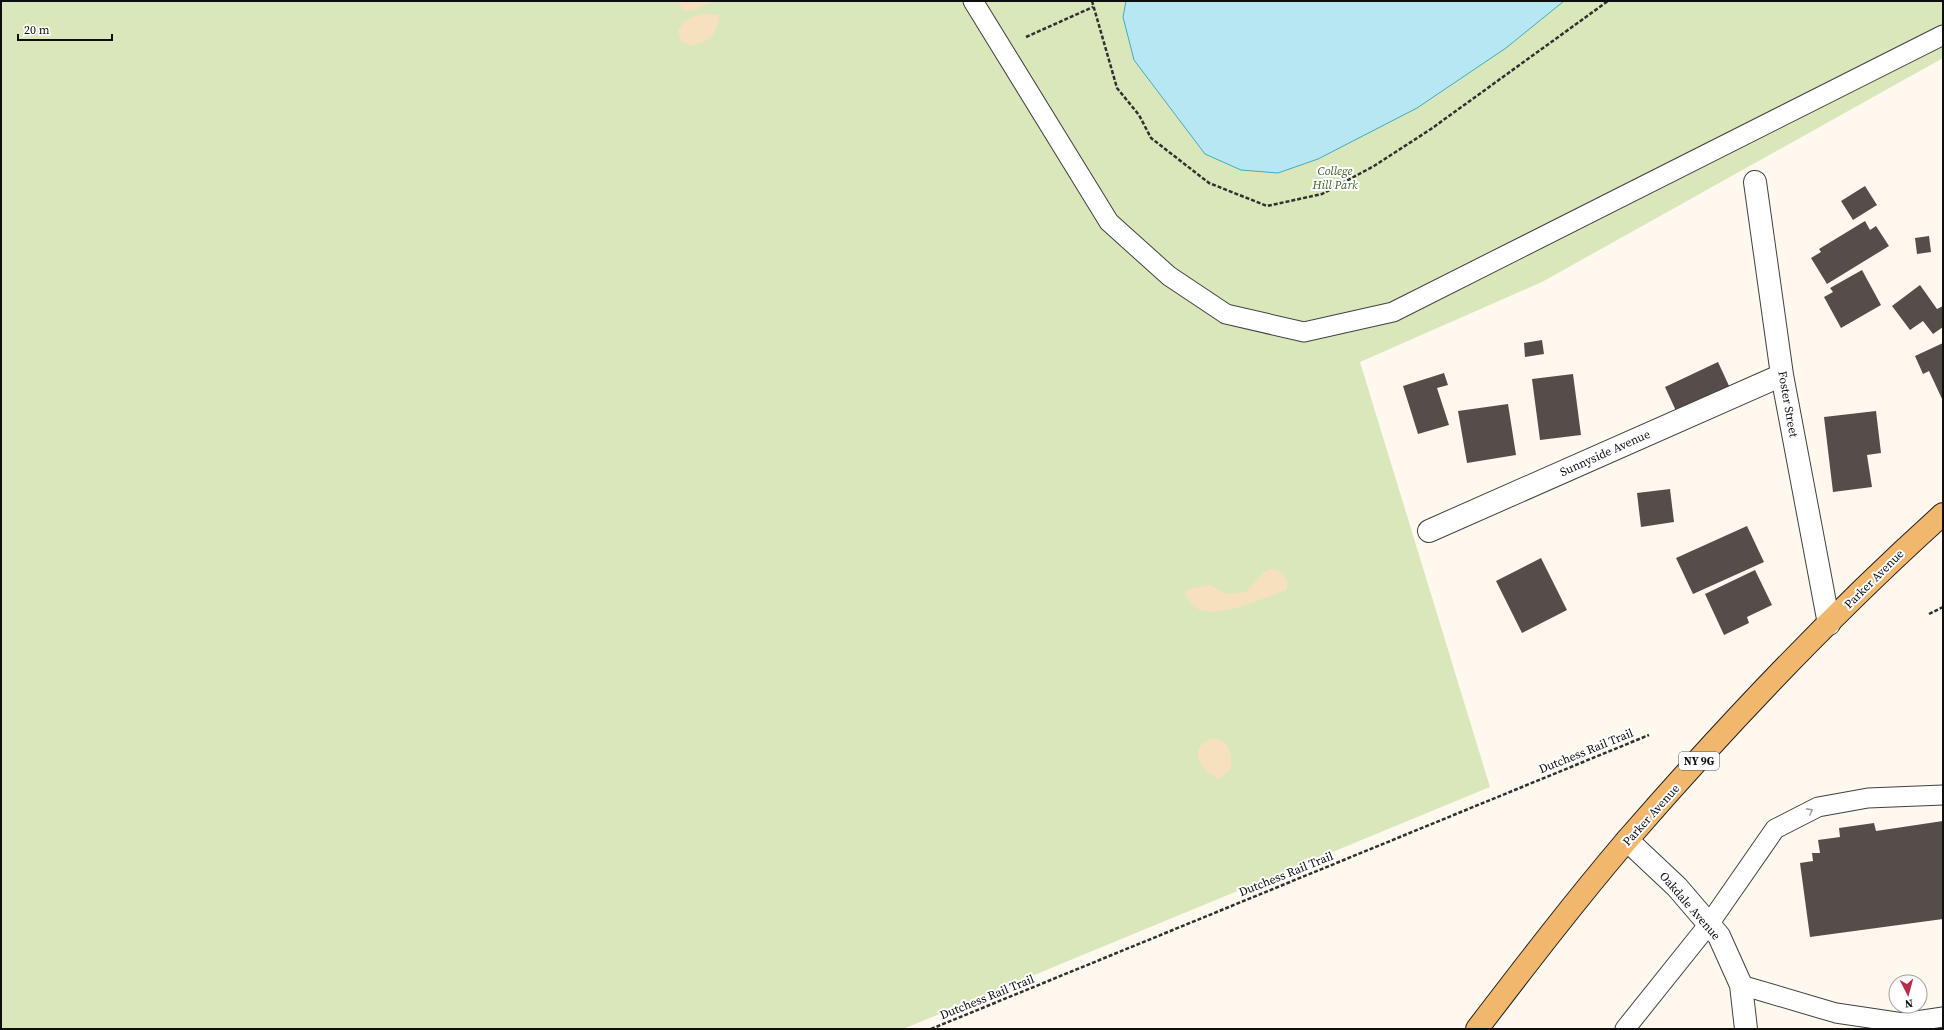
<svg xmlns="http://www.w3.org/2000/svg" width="1944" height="1030" font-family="'Source Serif 4',serif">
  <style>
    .green { fill: #dae7ba }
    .sand { fill: #f7e0be }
    .water { fill: #b6e7f3; stroke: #42aac5 }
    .building { fill: #564d4a }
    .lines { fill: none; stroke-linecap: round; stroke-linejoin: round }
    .service-casing { stroke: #414141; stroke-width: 21 }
    .minor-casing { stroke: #414141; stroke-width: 24 }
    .primary-casing { stroke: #1f1f1f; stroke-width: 24 }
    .path { stroke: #303030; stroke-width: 2.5; stroke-dasharray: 4 2; stroke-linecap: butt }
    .service { stroke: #fff; stroke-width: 19 }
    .minor { stroke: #fff; stroke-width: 22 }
    .primary { stroke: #f0b76d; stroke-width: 22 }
    .oneway { stroke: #9f9f9f }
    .labels { text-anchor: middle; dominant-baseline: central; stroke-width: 4; stroke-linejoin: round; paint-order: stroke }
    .shield { fill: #fff; stroke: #565656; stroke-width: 1 }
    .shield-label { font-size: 11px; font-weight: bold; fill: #0e0e0e }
    .park-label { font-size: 12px; font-style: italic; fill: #3b6221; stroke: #fff }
    .street-label { font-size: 12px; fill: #0e0e0e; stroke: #fff }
  </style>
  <rect width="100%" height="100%" fill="#fef8ef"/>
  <path class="green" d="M 1,1 L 1943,1 L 1943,58 L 1542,282 L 1360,362 L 1490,787 L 903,1029 L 1,1029 Z"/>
  <path class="sand" d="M 678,1 L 711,1 L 709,4 L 691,11 L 683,10 Z
    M 705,14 L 719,15 C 716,36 711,41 690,46 L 681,41 L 678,31 C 685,18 691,17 705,14 Z
    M 1271,569 C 1283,571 1290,578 1286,590 C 1265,597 1215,622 1195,607 C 1191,604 1188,599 1185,595 L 1188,589 L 1210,585 L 1226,594 L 1246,592 L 1263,573 Z
    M 1213,738 C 1230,741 1234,756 1230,770 L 1219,779 C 1200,771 1186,747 1213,738 Z"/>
  <path class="water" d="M 1126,1 L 1564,1 L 1506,48 L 1417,108 L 1318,159 L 1278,173 L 1241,170 L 1205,154 L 1134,60 L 1123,17 Z"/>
  <path class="building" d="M 1865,186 L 1877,205 L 1853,220 L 1841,201 Z
    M 1865,221 L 1870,230 L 1876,226 L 1889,246 L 1827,284 L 1811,258 L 1821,252 L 1819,249 Z
    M 1929,236 L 1931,252 L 1917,254 L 1915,238 Z
    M 1862,270 L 1881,305 L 1841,328 L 1824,297 L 1833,292 L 1830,288 Z
    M 1920,285 L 1937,309 L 1943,306 L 1943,327 L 1933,334 L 1923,321 L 1910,330 L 1892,306 Z
    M 1542,340 L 1544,354 L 1525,357 L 1524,343 Z
    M 1943,343 L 1943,401 L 1929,371 L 1923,374 L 1915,356 Z
    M 1718,362 L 1730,388 L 1677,413 L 1665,387 Z
    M 1444,373 L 1448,385 L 1437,388 L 1449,425 L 1418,434 L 1403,386 Z
    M 1573,374 L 1581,435 L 1540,440 L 1532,379 Z
    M 1508,404 L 1516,455 L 1467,463 L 1458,411 Z
    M 1876,411 L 1881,453 L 1867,455 L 1872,487 L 1833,492 L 1824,417 Z
    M 1670,489 L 1674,522 L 1641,527 L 1637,493 Z
    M 1747,526 L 1764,562 L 1693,594 L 1676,558 Z
    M 1541,558 L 1567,610 L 1522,633 L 1496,581 Z
    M 1755,570 L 1772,605 L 1747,617 L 1749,623 L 1724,635 L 1705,594 Z
    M 1943,821 L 1943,919 L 1810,937 L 1800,863 L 1813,861 L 1812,853 L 1820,853 L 1818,840 L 1840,837 L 1839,828 L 1874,823 L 1876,831 Z"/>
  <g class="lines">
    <defs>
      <path id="service" d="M 973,1 L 1109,222 L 1169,276 L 1226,314 L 1304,332 L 1393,312 L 1943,35
        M 1741,985 L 1836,1013 L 1903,1023 L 1943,1017
        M 1625,1029 L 1709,924 L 1775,829 L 1818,807 L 1868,798 L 1943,795"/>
      <path id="minor" d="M 1755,182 L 1782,375 L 1829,624
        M 1429,531 L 1782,375
        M 1627,840 L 1677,887 L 1719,936 L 1741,985 L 1746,1029"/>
      <path id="primary" d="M 1477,1029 C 1526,965 1575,901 1627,840 C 1726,726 1831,615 1943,514"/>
    </defs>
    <use href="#service" class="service-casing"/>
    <use href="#minor" class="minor-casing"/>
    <use href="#primary" class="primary-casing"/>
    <path class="path" d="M 1092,1 L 1117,88 L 1139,115 L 1151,138 L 1209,183 L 1267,206 L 1322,194 L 1374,166 L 1431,129 L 1608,1
      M 1026,37 L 1093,7
      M 1929,614 L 1943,607
      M 931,1029 L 1649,735"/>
    <use href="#service" class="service"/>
    <use href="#minor" class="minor"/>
    <use href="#primary" class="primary"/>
  </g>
  <defs><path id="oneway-chevron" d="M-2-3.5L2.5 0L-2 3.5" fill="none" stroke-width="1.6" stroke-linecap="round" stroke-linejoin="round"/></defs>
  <use class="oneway" href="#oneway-chevron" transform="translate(1810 811) rotate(-28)"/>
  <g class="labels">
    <rect class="shield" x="1679" y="752" width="40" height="18" rx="3"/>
    <g class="shield-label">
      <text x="1699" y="761">NY 9G</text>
    </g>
    <g class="park-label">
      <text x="1335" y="171">College<tspan x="1335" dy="14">Hill Park</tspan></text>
    </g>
    <g class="street-label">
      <text transform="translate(1788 404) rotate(80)">Foster Street</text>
      <text transform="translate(1605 453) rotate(-24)">Sunnyside Avenue</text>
      <text transform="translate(1874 579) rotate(-45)">Parker Avenue</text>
      <text transform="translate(1586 751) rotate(-22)">Dutchess Rail Trail</text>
      <text transform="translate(1651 815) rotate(-48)">Parker Avenue</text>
      <text transform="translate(1286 874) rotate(-22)">Dutchess Rail Trail</text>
      <text transform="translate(1690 906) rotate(49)">Oakdale Avenue</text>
      <text transform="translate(987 997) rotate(-22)">Dutchess Rail Trail</text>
    </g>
  </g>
  <rect width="1944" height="1030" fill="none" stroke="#0e0e0e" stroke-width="4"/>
  <g transform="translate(1908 994) rotate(174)"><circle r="19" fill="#ffffff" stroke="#9f9f9f"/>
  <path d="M0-3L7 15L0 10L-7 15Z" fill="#b62d4e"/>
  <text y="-6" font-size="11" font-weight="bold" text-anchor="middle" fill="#0e0e0e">N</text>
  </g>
  <path d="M18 34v6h94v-6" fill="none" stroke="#0e0e0e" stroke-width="2"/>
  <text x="24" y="34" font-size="12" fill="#0e0e0e" stroke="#ffffff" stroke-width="3" paint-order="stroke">20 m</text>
</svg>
